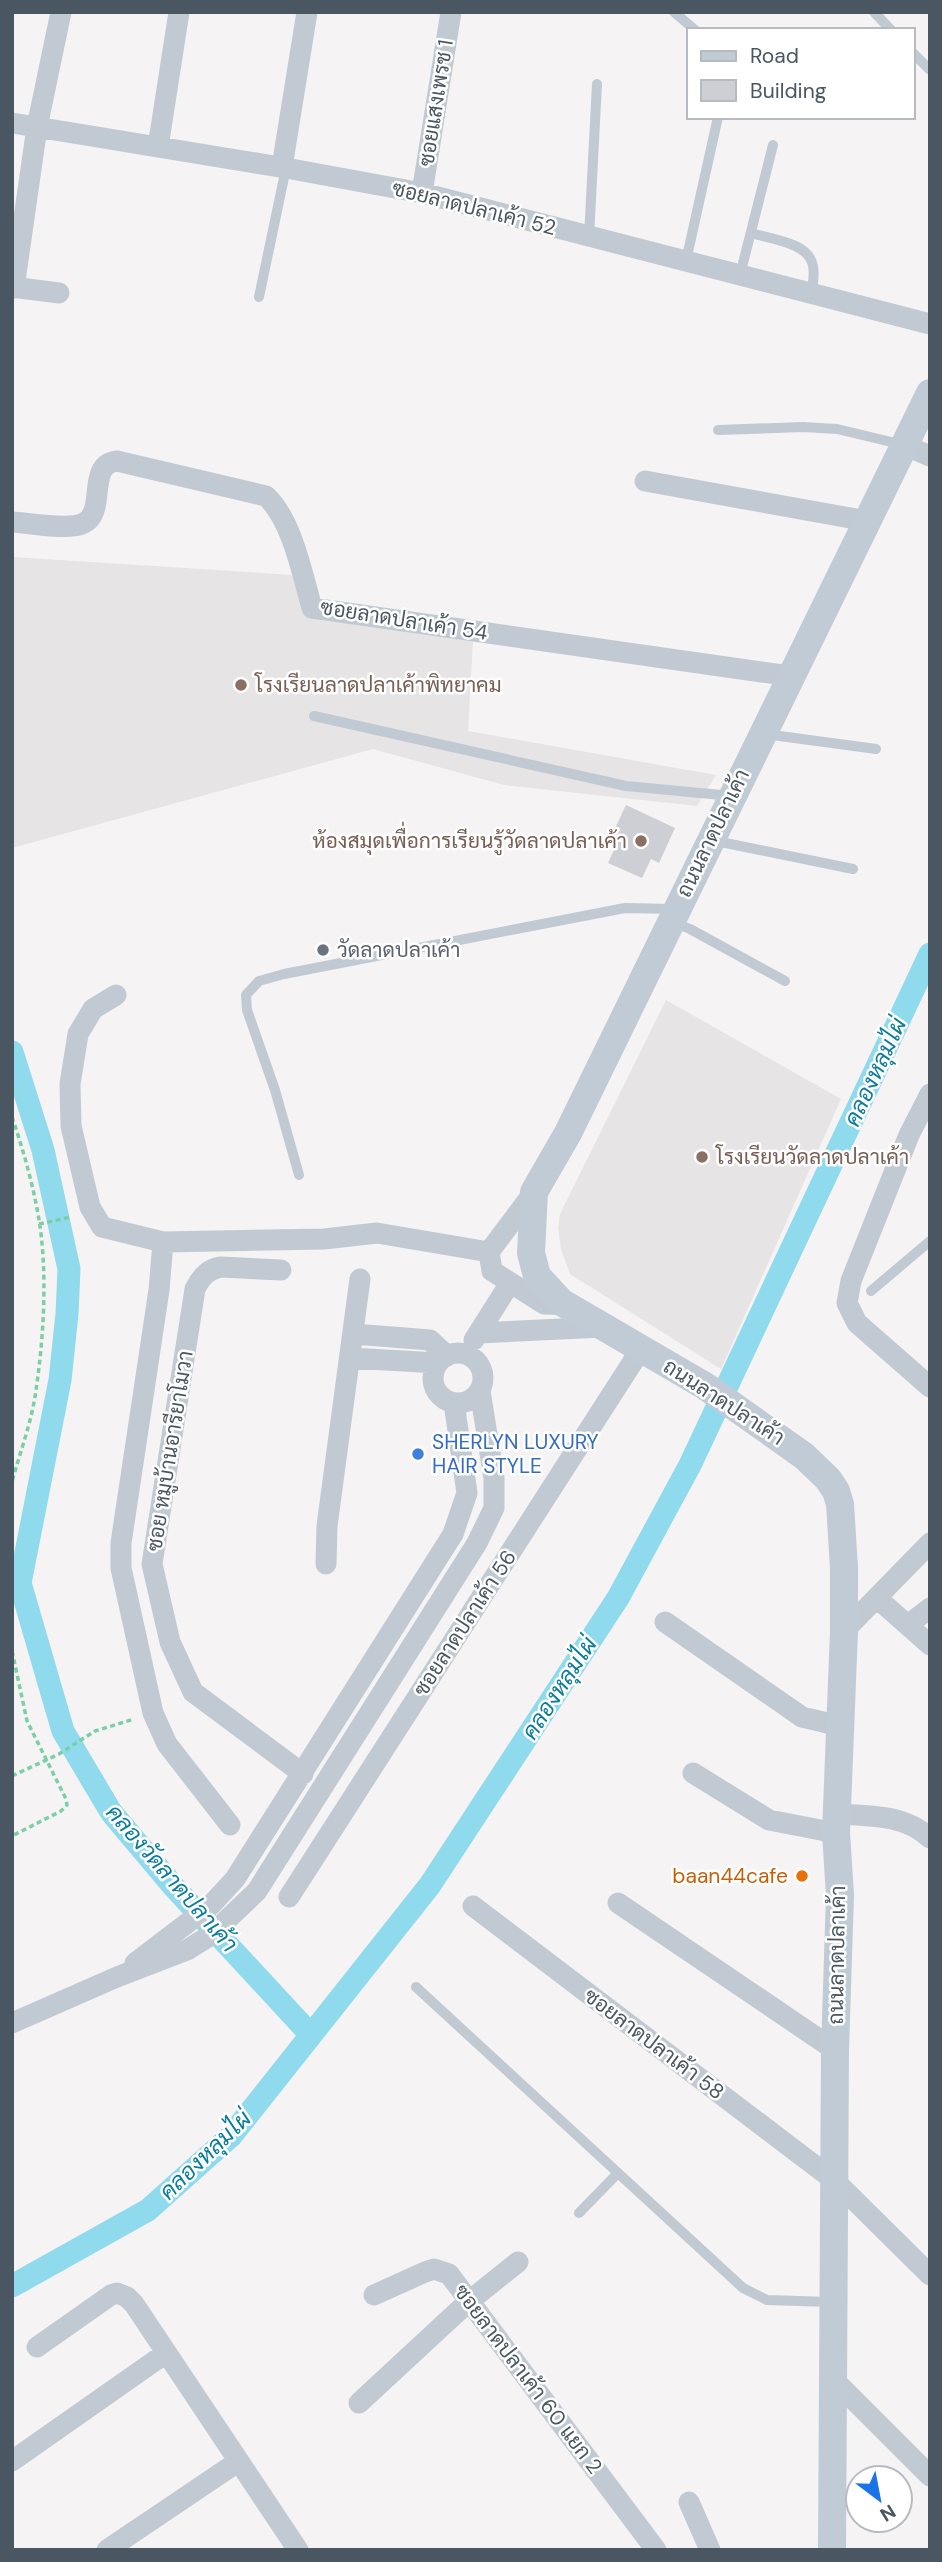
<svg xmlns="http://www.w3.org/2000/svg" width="942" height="2562" font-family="'DM Sans',Sarabun,sans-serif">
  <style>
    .education { fill: #e6e4e5 }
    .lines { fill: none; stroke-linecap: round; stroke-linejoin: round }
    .canal { stroke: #90daee; stroke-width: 23 }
    .building { fill: #cdcfd5 }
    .path { stroke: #7ad0a6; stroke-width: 3.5; stroke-dasharray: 5 3.5; stroke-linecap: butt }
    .service { stroke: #c1cad2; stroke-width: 10 }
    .minor { stroke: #c1cad2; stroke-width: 21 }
    .secondary { stroke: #c1cbd6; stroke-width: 28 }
    .education-dot { fill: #8d6e63; stroke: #fff; stroke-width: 2.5 }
    .worship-dot { fill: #6b7280; stroke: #fff; stroke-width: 2.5 }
    .shop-dot { fill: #3f7fe0; stroke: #fff; stroke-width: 2.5 }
    .food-dot { fill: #e8710a; stroke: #fff; stroke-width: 2.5 }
    .labels { text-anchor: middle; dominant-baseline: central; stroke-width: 5; stroke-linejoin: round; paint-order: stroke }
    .street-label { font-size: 21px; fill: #4a5661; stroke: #fff }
    .education-label { font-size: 21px; fill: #785e54; stroke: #fff; text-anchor: start }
    .worship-label { font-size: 21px; fill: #5b616d; stroke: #fff; text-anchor: start }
    .shop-label { font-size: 21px; fill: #366cbe; stroke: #fff; text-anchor: start }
    .food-label { font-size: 21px; fill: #c56008; stroke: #fff; text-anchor: end }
    .water-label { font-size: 23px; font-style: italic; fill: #0c7c9b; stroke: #fff }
  </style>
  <rect width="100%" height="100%" fill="#f5f3f3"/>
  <path class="education" d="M 12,557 L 294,575 L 304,616 L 473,640 L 468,731 L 716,775 L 697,806 L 504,785 L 373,749 L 12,848 Z
    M 666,1000 L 841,1099 L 721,1369 L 570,1274 L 561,1249 L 558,1228 L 560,1214 Z"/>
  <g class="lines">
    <path class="canal" d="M 12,1052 L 43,1150 L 69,1269 L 67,1314 L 60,1380 L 20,1583 L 63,1731 L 111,1812 L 174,1887 L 311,2035
      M 12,2286 L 148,2210 L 231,2136 L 430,1885 L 618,1598 L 690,1465 L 930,954"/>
  </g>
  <path class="building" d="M 626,805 L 675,828 L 659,863 L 651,859 L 642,878 L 608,863 L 617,843 L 610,839 Z"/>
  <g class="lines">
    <path class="path" d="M 12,1117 C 23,1149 32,1181 38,1214 C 48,1268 44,1336 36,1390 C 32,1421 20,1452 12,1482
      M 39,1224 L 71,1217
      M 12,1651 L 27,1721 L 66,1799 L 67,1805 L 61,1811 L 12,1836
      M 12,1776 L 59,1754 L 95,1731 L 134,1719"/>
    <path class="service" d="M 674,12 L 695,30
      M 874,12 L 891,30
      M 912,52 L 930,70
      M 751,233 C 770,239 809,242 813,266 C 815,275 812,286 812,295
      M 589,237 L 597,84
      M 686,261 L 718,117
      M 740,275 L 773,145
      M 259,297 L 286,168
      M 718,430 L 803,427 L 837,429 L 904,445
      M 314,716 L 626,786 L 732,796
      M 765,734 L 876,749
      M 711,840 L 853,869
      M 673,922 L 690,929 L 785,981
      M 299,1175 L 275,1090 L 247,1010 L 246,995 L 259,981 L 284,974 L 625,908 L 675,909
      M 871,1291 L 930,1241
      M 416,1987 L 743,2288 L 767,2300 L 831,2302
      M 579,2213 L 618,2173"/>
    <path class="minor" d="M 12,123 L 286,168 L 422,193 L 930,324
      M 158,147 L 179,12
      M 282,167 L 307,12
      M 422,193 L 451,12
      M 12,287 L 59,293
      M 14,288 L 37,127 L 61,12
      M 904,445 L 930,456
      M 645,481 L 867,521
      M 12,522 C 30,523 68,531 84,523 C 107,512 86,464 117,461 L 266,496 C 292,520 302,573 312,608 L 790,676
      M 116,995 L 93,1009 L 78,1034 L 70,1084 L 71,1126 L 90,1207 L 102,1227 L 163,1242 L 324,1239 L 377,1233 L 489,1252
      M 930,1094 L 909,1135 L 851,1281 L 847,1303 L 857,1323 L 930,1387
      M 534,1192 L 489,1252 L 492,1271 L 544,1304 L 568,1305
      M 163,1242 L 159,1290 L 121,1543 L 121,1568 L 153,1713 L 167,1744 L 230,1825
      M 281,1270 L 221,1267 C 208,1269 201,1277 195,1289 L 152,1564 L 170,1642 L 193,1692 L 303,1774
      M 479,1333 L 603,1327
      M 354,1334 L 430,1340 L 447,1356
      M 474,1340 L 510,1283
      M433 1378a25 25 0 1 1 50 0a25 25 0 1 1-50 0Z
      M 350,1358 L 438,1363
      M 326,1564 L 327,1526 L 360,1279
      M 878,1599 L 930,1645
      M 665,1622 L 802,1717 L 840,1726
      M 909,1624 L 930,1608
      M 844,1631 L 930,1543
      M 693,1773 L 769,1820 L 836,1833
      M 837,1814 C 870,1816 904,1814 930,1838
      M 289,1897 L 641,1349
      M 618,1903 L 835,2050
      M 473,1906 L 835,2181 L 930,2275
      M 135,1963 L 211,1905 L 235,1879 L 453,1534 L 467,1493 L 454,1403
      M 12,2023 L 117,1977 L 187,1950 L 211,1935 L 257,1891 L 477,1543 L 494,1508 L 494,1478 L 480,1391
      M 374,2295 L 425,2272 L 434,2269 L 449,2274 L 656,2550
      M 37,2347 L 111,2295 L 117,2293 L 127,2297 L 134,2304 L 298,2550
      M 832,2378 L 930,2476
      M 359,2403 L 468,2302 L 518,2262
      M 12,2461 L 166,2353
      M 689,2502 L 710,2550
      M 107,2550 L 239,2461"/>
    <path class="secondary" d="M 832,2550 L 835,2050 L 840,1895 L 836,1833 L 844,1631 L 844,1568 L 840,1504 L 836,1491 L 828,1479 L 804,1456 L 705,1386 L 561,1302 L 537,1276 L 531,1253 L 534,1192 L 568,1133 L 930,393"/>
  </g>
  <g class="education-dot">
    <circle cx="241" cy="685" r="7"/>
    <circle cx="641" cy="841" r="7"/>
    <circle cx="702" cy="1157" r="7"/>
  </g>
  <circle class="worship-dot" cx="323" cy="950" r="7"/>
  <circle class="shop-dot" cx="418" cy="1454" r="7"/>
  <circle class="food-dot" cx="802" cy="1876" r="7"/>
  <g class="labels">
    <g class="street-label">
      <text transform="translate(436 103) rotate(-81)">ซอยแสงเพรช 1</text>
      <text transform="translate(474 208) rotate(14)">ซอยลาดปลาเค้า 52</text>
      <text transform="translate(404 620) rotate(9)">ซอยลาดปลาเค้า 54</text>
      <text transform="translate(713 833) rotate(-64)">ถนนลาดปลาเค้า</text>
      <text transform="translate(724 1402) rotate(33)">ถนนลาดปลาเค้า</text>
      <text transform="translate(170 1451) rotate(-81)">ซอย หมูบ้านอารียาโมวา</text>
      <text transform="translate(465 1623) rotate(-57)">ซอยลาดปลาเค้า 56</text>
      <text transform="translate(837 1955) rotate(-89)">ถนนลาดปลาเค้า</text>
      <text transform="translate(654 2044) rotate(37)">ซอยลาดปลาเค้า 58</text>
      <text transform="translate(528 2379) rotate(53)">ซอยลาดปลาเค้า 60 แยก 2</text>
    </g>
    <g class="education-label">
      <text x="255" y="685">โรงเรียนลาดปลาเค้าพิทยาคม</text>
      <text x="627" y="841" text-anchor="end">ห้องสมุดเพื่อการเรียนรู้วัดลาดปลาเค้า</text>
      <text x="716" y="1157">โรงเรียนวัดลาดปลาเค้า</text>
    </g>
    <g class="worship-label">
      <text x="337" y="950">วัดลาดปลาเค้า</text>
    </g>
    <g class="shop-label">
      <text x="432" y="1442">SHERLYN LUXURY<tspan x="432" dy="24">HAIR STYLE</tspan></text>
    </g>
    <g class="food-label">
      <text x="788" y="1876">baan44cafe</text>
    </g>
    <g class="water-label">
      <text transform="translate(875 1072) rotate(-65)">คลองหลุมไผ่</text>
      <text transform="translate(559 1688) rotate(-57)">คลองหลุมไผ่</text>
      <text transform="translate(172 1878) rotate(49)">คลองวัดลาดปลาเค้า</text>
      <text transform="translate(205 2155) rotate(-44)">คลองหลุมไผ่</text>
    </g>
  </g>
  <rect width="942" height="2562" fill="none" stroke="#4a5661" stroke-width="28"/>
  <rect x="687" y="28" width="228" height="91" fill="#ffffff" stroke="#b7bbc0" stroke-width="2"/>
  <rect x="701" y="51" width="35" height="10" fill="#c1cbd6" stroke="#b7bbc0" stroke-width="2"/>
  <text x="750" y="63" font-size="21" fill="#4a5661">Road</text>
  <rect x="701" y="80" width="35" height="21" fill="#cdcfd5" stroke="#b7bbc0" stroke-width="2"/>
  <text x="750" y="98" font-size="21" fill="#4a5661">Building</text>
  <g transform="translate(879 2499) rotate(148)"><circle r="33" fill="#ffffff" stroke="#b7bbc0" stroke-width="2"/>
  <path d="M0-5L12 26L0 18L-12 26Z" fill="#1a73e8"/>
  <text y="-10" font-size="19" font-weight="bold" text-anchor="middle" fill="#4a5661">N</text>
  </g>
</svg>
